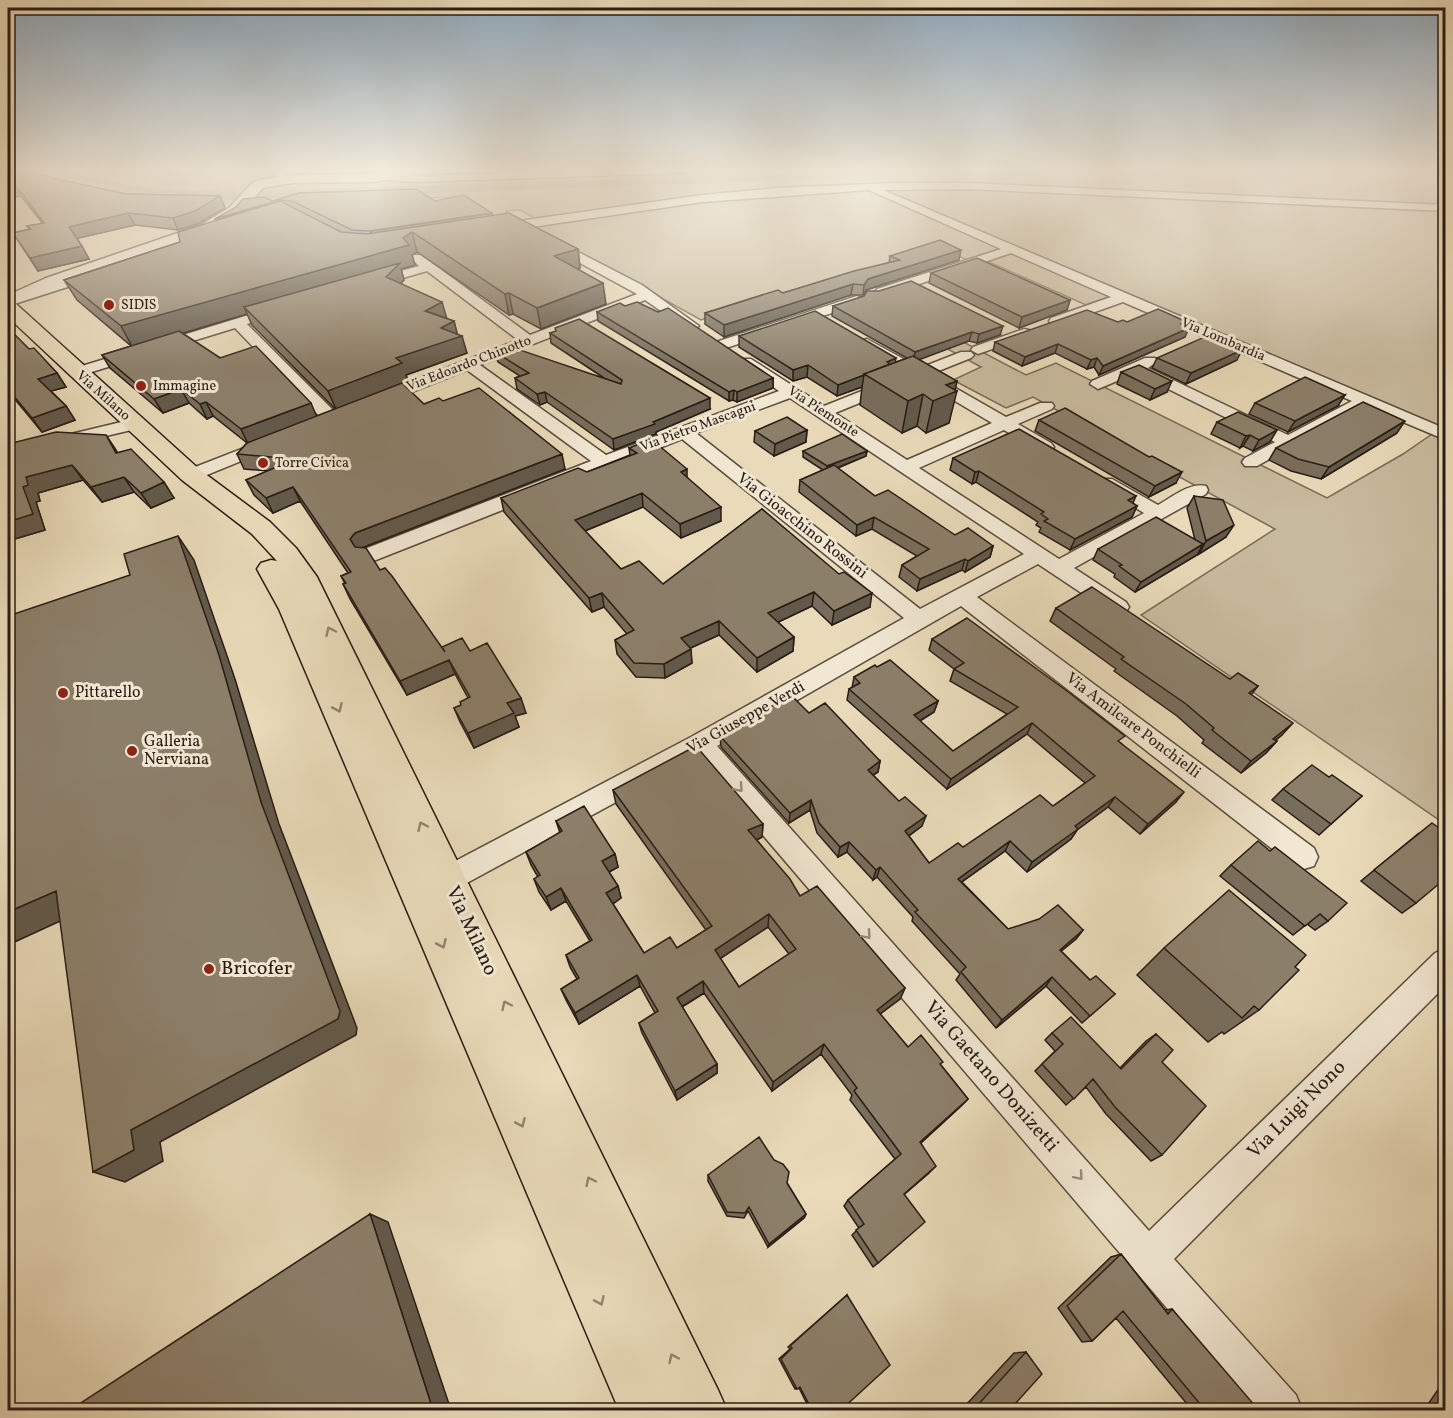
<svg xmlns="http://www.w3.org/2000/svg" width="1453" height="1418" font-family="Vollkorn,serif">
  <style>
    .green { fill: #c8ba9d; stroke: #786b58; stroke-width: 1.5 }
    .lines { fill: none; stroke-linecap: round; stroke-linejoin: round }
    .canal { fill: #a79981; fill-rule: evenodd }
    .minor-casing { stroke: #584c3d; stroke-width: 3 }
    .tertiary-casing { stroke: #584c3d; stroke-width: 3 }
    .primary-casing { stroke: #281c14; stroke-width: 3 }
    .minor { fill: #f1e7d2; fill-rule: evenodd }
    .tertiary { fill: #f1e7d2; fill-rule: evenodd }
    .primary { fill: #e9dab9; fill-rule: evenodd }
    .wall { fill: #786d5b; stroke: #281c14; stroke-width: 1.5; fill-rule: evenodd }
    .shaded-wall { fill: #62594a; stroke: #281c14; stroke-width: 1.5 }
    .building { fill: #8c7f6a; stroke: #281c14; stroke-width: 1.5; fill-rule: evenodd }
    .oneway { stroke: #92846f }
    .oneway2 { stroke: #978c7c }
    .poi-dot { fill: #8f2418; stroke: #f1e7d2; stroke-width: 2 }
    .labels { text-anchor: middle; dominant-baseline: central; stroke-width: 6; stroke-linejoin: round; paint-order: stroke }
    .far-poi-label { font-size: 14px; fill: #281c14; stroke: #f1e7d2; text-anchor: start }
    .far-street-label { font-size: 14px; fill: #281c14; stroke: #f1e7d2 }
    .street-label { font-size: 16px; fill: #281c14; stroke: #f1e7d2 }
    .poi-label { font-size: 16px; fill: #281c14; stroke: #f1e7d2; text-anchor: start }
    .near-street-label { font-size: 20px; fill: #281c14; stroke: #f1e7d2 }
    .near-poi-label { font-size: 20px; fill: #281c14; stroke: #f1e7d2; text-anchor: start }
  </style>
  <rect width="100%" height="100%" fill="#e9dab9"/>
  <filter id="stains"><feTurbulence type="fractalNoise" baseFrequency=".00333" numOctaves="4"/><feColorMatrix values="0 0 0 0 .2 0 0 0 0 .09 0 0 0 0 .02 0 0 0 .5 -.17"/></filter>
  <radialGradient id="worn" r=".72"><stop offset=".6" stop-color="#630" stop-opacity="0"/><stop offset="1" stop-color="#630" stop-opacity=".3"/></radialGradient>
  <path class="green" d="M 8,170 L 444,170 L 452,174 L 451,179 L 731,170 L 1445,170 L 1445,430 L 1123,292 L 1086,305 L 978,257 L 967,260 L 940,247 L 840,277 L 1026,375 L 1056,363 L 1327,498 L 1403,454 L 1432,434 L 1445,440 L 1445,824 L 1141,615 L 1275,529 L 1033,397 L 1006,408 L 953,380 L 981,367 L 824,282 L 701,320 L 537,229 L 537,219 L 520,210 L 506,211 L 507,216 L 492,218 L 465,197 L 372,199 L 224,209 L 172,206 Z"/>
  <g class="lines">
    <path class="canal" d="M 45,170 C 71,170 93,179 118,183 C 155,190 193,191 230,192 L 887,170 L 1012,170 L 1006,173 L 230,200 L 164,197 L 118,191 Z"/>
    <defs>
      <path id="minor" d="M 269,170 L 280,170 L 289,179 L 284,182 Z
        M 585,170 L 689,170 L 684,173 L 414,182 L 385,180 L 380,177 L 385,174 L 414,176 Z
        M 893,183 L 969,183 L 1446,205 L 1446,211 L 969,189 L 883,190 L 1446,429 L 1446,440 L 1365,406 L 1257,466 L 1245,466 L 1242,462 L 1245,458 L 1275,442 L 1136,373 L 1098,389 L 1090,384 L 1092,381 L 1145,358 L 1155,358 L 1158,361 L 1148,368 L 1288,435 L 1352,401 L 1123,302 L 1061,324 L 1051,324 L 1049,321 L 1051,318 L 1111,297 L 1011,253 L 887,295 L 877,295 L 875,292 L 877,289 L 1001,249 L 869,190 L 702,202 L 497,232 L 491,228 L 497,224 L 702,195 L 778,188 Z
        M 549,237 L 642,285 L 699,326 L 692,330 L 687,329 L 645,300 L 480,365 L 606,455 L 779,391 L 741,365 L 738,362 L 741,359 L 751,359 L 824,406 L 907,373 L 862,346 L 860,343 L 862,340 L 867,339 L 920,368 L 961,352 L 971,352 L 974,355 L 971,358 L 931,374 L 1006,417 L 1040,403 L 1052,403 L 1054,406 L 1052,409 L 1018,424 L 1051,443 L 1054,447 L 1051,451 L 1039,451 L 1004,430 L 919,468 L 1059,559 L 1144,513 L 1100,487 L 1097,483 L 1100,479 L 1112,479 L 1158,505 C 1171,498 1190,482 1206,486 L 1208,490 L 1206,494 L 1074,568 L 1126,602 L 1129,607 L 1126,612 L 1118,614 L 1110,612 L 1038,564 L 977,597 L 1314,848 L 1318,857 L 1314,866 L 1304,869 L 1294,866 L 961,606 L 717,746 L 1149,1231 L 1435,953 L 1446,948 L 1446,985 L 1174,1259 L 1296,1395 L 1302,1410 L 1254,1410 L 697,758 L 443,896 L 433,900 L 423,896 L 419,887 L 423,878 L 691,737 L 904,618 L 682,439 L 376,560 L 369,561 L 362,560 L 359,555 L 362,550 L 591,461 L 467,370 L 384,403 L 378,405 L 370,400 L 372,397 L 518,340 L 427,271 L 372,287 L 365,283 L 367,280 L 419,266 L 411,258 L 413,255 L 421,255 L 530,335 L 637,294 L 545,244 L 545,238 ZM 918,379 L 992,423 L 907,460 L 835,413 ZM 790,398 L 1024,554 L 920,609 L 696,433 Z
        M 97,269 L 102,270 L 103,273 L 102,276 L 8,306 L 8,298 Z
        M 857,296 L 864,300 L 862,303 L 726,348 L 721,349 L 714,345 L 716,342 Z
        M 281,305 L 286,306 L 288,309 L 286,312 L 247,324 L 337,414 L 339,418 L 337,422 L 325,422 L 235,328 L 82,375 L 77,377 L 69,372 L 72,369 Z
        M 1024,329 L 1029,330 L 1031,333 L 1029,336 L 978,354 L 971,350 L 973,347 Z
        M 134,419 L 142,424 L 140,428 L 8,459 L 8,449 Z
        M 267,439 L 273,440 L 276,444 L 273,448 L 197,479 L 185,479 L 182,475 L 185,471 Z"/>
      <path id="tertiary" d="M 398,170 L 429,170 L 423,174 L 373,182 L 293,183 L 267,187 L 262,189 L 239,214 L 211,231 L 58,284 L 8,306 L 8,295 L 46,278 L 201,225 L 229,208 L 252,183 L 259,180 L 293,175 L 373,174 Z"/>
      <path id="primary" d="M 8,301 L 15,303 L 200,470 L 270,522 L 296,548 L 317,577 L 718,1390 L 727,1410 L 619,1410 L 279,609 L 257,569 L 261,563 L 271,560 L 277,561 L 252,534 L 182,480 L 8,317 Z"/>
    </defs>
    <use href="#minor" class="minor-casing"/>
    <use href="#tertiary" class="tertiary-casing"/>
    <use href="#primary" class="primary-casing"/>
    <use href="#minor" class="minor"/>
    <use href="#tertiary" class="tertiary"/>
    <use href="#primary" class="primary"/>
  </g>
  <path class="wall" d="M 8,170 L 56,179 L 126,194 L 220,196 L 225,208 L 200,223 L 178,230 L 135,225 L 77,238 L 89,259 L 38,271 L 13,233 L 29,229 L 27,226 L 43,224 L 21,196 L 10,198 Z
    M 299,193 L 435,201 L 492,213 L 492,215 L 578,249 L 580,268 L 578,269 L 606,304 L 541,329 L 513,314 L 509,315 L 417,252 L 412,255 L 415,265 L 401,269 L 404,280 L 401,283 L 446,319 L 454,321 L 457,334 L 467,353 L 406,375 L 408,381 L 380,392 L 424,404 L 443,401 L 565,469 L 362,548 L 443,649 L 470,651 L 526,713 L 515,716 L 519,727 L 474,748 L 460,722 L 454,708 L 461,705 L 468,698 L 455,674 L 407,695 L 350,599 L 343,584 L 345,584 L 341,576 L 348,573 L 300,501 L 273,513 L 254,495 L 246,480 L 269,471 L 244,469 L 237,454 L 247,443 L 213,416 L 207,419 L 189,403 L 163,413 L 110,368 L 102,355 L 131,346 L 77,300 L 64,280 L 180,242 L 216,220 L 215,219 ZM 247,314 L 252,325 L 335,409 L 317,416 L 220,358 L 182,333 Z
    M 890,256 L 959,260 L 866,290 L 863,295 L 851,295 L 724,337 L 705,324 L 705,313 L 783,293 L 889,263 Z
    M 931,273 L 1070,300 L 1067,310 L 1019,328 L 929,283 Z
    M 833,306 L 1000,335 L 977,343 L 969,341 L 919,359 L 955,390 L 949,423 L 926,433 L 917,426 L 902,433 L 860,405 L 862,387 L 837,396 L 807,377 L 793,381 L 739,347 L 739,336 L 896,362 L 907,358 L 832,316 Z
    M 597,312 L 773,378 L 773,388 L 737,402 L 733,400 L 729,401 L 598,321 Z
    M 1118,322 L 1185,326 L 1185,337 L 1099,375 L 1094,367 L 1087,369 L 1055,353 L 1022,366 L 993,351 L 995,342 Z
    M 8,328 L 29,349 L 57,373 L 66,387 L 51,391 L 66,406 L 75,420 L 42,432 L 8,391 L 8,354 L 10,354 Z
    M 550,333 L 710,409 L 656,432 L 656,434 L 614,450 L 547,402 L 540,405 L 517,389 L 515,378 L 520,376 L 498,362 L 495,352 L 604,378 L 551,343 Z
    M 1157,358 L 1237,360 L 1186,384 L 1152,368 Z
    M 1121,372 L 1167,392 L 1150,400 L 1117,384 Z
    M 1255,403 L 1338,406 L 1288,432 L 1249,414 Z
    M 1039,420 L 1149,457 L 1176,483 L 1149,497 L 1035,431 Z
    M 1217,422 L 1270,442 L 1253,451 L 1243,446 L 1240,448 L 1211,434 Z
    M 807,430 L 806,442 L 774,456 L 754,442 L 755,431 Z
    M 1397,433 L 1321,479 L 1291,471 L 1269,460 L 1276,448 Z
    M 8,444 L 118,453 L 174,498 L 151,508 L 134,492 L 102,502 L 83,480 L 38,493 L 40,501 L 36,502 L 45,530 L 8,541 Z
    M 629,448 L 687,477 L 721,521 L 681,538 L 643,507 L 585,531 L 621,569 L 663,584 L 762,509 L 870,607 L 832,625 L 812,606 L 778,622 L 794,637 L 793,651 L 757,672 L 719,635 L 690,648 L 692,663 L 665,678 L 636,677 L 617,654 L 615,640 L 627,634 L 604,607 L 592,612 L 504,512 L 501,498 L 587,472 L 630,455 Z
    M 803,451 L 867,451 L 866,456 L 838,468 L 875,496 L 955,535 L 993,546 L 990,557 L 965,572 L 962,570 L 917,591 L 899,577 L 902,565 L 917,556 L 872,529 L 856,536 L 799,492 L 800,480 L 823,470 L 803,457 Z
    M 953,458 L 1133,503 L 1137,506 L 1132,517 L 1070,550 L 1039,532 L 1041,528 L 1036,525 L 1038,522 L 976,482 L 972,484 L 950,470 Z
    M 1194,496 L 1226,537 L 1199,554 L 1199,552 L 1197,555 L 1135,592 L 1114,577 L 1115,574 L 1093,560 L 1098,549 L 1195,540 L 1187,508 Z
    M 1056,608 L 1230,679 L 1258,686 L 1251,695 L 1282,735 L 1276,740 L 1277,741 L 1266,753 L 1241,773 L 1202,743 L 1204,740 L 1177,716 L 1114,671 L 1116,669 L 1050,621 Z
    M 932,639 L 1121,743 L 1176,802 L 1140,834 L 1108,807 L 1077,830 L 1071,839 L 1027,872 L 1005,851 L 962,882 L 1008,929 L 1083,930 L 1076,939 L 1061,951 L 1090,980 L 1115,994 L 1082,1023 L 1046,986 L 996,1028 L 956,980 L 960,974 L 912,921 L 913,917 L 877,877 L 873,880 L 847,852 L 838,857 L 817,833 L 810,810 L 789,823 L 721,747 L 720,736 L 809,713 L 880,761 L 878,772 L 873,775 L 922,826 L 909,836 L 929,863 L 1053,806 L 1085,783 L 1027,734 L 947,789 L 847,700 L 849,689 L 852,688 L 854,677 L 877,667 L 938,701 L 934,712 L 920,721 L 953,751 L 1007,714 L 950,681 L 954,669 L 929,650 Z
    M 1329,777 L 1362,796 L 1319,835 L 1272,800 L 1283,789 Z
    M 613,790 L 763,824 L 762,837 L 757,840 L 800,896 L 905,988 L 900,999 L 880,1014 L 908,1047 L 941,1065 L 968,1099 L 960,1107 L 921,1143 L 929,1173 L 904,1194 L 878,1263 L 873,1267 L 852,1235 L 859,1228 L 844,1206 L 848,1200 L 895,1159 L 850,1100 L 852,1095 L 821,1054 L 772,1091 L 704,993 L 682,1007 L 717,1064 L 717,1073 L 677,1100 L 642,1033 L 639,1023 L 655,1013 L 640,986 L 579,1024 L 566,1000 L 561,989 L 577,979 L 570,967 L 566,955 L 590,941 L 566,901 L 551,910 L 539,892 L 534,879 L 538,877 L 531,865 L 526,852 L 560,833 L 556,821 L 615,854 L 618,867 L 609,872 L 618,886 L 621,898 L 613,904 L 644,953 L 677,948 L 706,930 L 616,804 ZM 768,927 L 789,954 L 739,987 L 720,958 Z
    M 1418,834 L 1416,903 L 1402,913 L 1361,881 Z
    M 1270,851 L 1328,921 L 1315,930 L 1307,924 L 1293,935 L 1220,876 L 1231,865 Z
    M 1164,948 L 1295,967 L 1259,1010 L 1224,1034 L 1222,1032 L 1208,1042 L 1137,975 Z
    M 1052,1033 L 1120,1068 L 1146,1041 L 1156,1034 L 1162,1062 L 1162,1155 L 1151,1161 L 1106,1114 L 1086,1087 L 1066,1105 L 1035,1071 L 1055,1051 L 1045,1040 Z
    M 708,1175 L 787,1183 L 806,1214 L 804,1218 L 768,1247 L 748,1211 L 744,1218 L 727,1216 L 708,1181 Z
    M 1121,1254 L 1165,1310 L 1172,1309 L 1254,1410 L 1192,1410 L 1116,1318 L 1092,1341 L 1082,1342 L 1058,1308 L 1111,1257 Z
    M 847,1295 L 841,1410 L 810,1410 L 799,1388 L 797,1389 L 795,1389 L 779,1359 L 790,1349 L 788,1347 Z
    M 1026,1352 L 1015,1404 L 1021,1410 L 967,1410 L 965,1406 L 1014,1353 Z
    M 1446,1378 L 1446,1410 L 1424,1410 Z"/>
  <path class="shaded-wall" d="M 15,184 L 21,196 L 10,198 L 8,194 L 8,186 Z
    M 220,196 L 225,208 L 200,223 L 178,230 L 173,218 Z
    M 279,200 L 282,209 L 219,228 L 215,219 Z
    M 128,213 L 135,225 L 75,239 L 69,227 Z
    M 492,213 L 494,223 L 412,232 L 417,252 L 412,255 L 415,265 L 401,269 L 404,280 L 391,294 L 244,307 L 247,314 L 133,348 L 121,326 L 373,241 L 370,231 Z
    M 82,246 L 89,259 L 38,271 L 30,258 Z
    M 578,249 L 580,268 L 557,276 L 554,256 Z
    M 961,250 L 959,260 L 866,290 L 863,295 L 864,285 L 868,279 Z
    M 603,283 L 606,304 L 541,329 L 537,308 Z
    M 853,284 L 851,295 L 724,337 L 724,325 Z
    M 509,293 L 513,314 L 509,315 L 505,294 Z
    M 1070,300 L 1067,310 L 1019,328 L 1022,317 Z
    M 442,302 L 447,319 L 425,311 Z
    M 454,321 L 458,337 L 462,336 L 467,353 L 406,375 L 408,381 L 336,409 L 328,391 L 396,358 L 441,328 Z
    M 1003,326 L 1000,335 L 977,343 L 979,334 Z
    M 1189,328 L 1185,337 L 1099,375 L 1103,366 Z
    M 972,332 L 969,341 L 913,362 L 915,352 Z
    M 1058,344 L 1055,353 L 1022,366 L 1025,357 Z
    M 1242,350 L 1237,360 L 1186,384 L 1191,373 Z
    M 896,358 L 894,370 L 887,362 Z
    M 1097,358 L 1094,367 L 1087,369 L 1091,360 Z
    M 808,365 L 807,377 L 793,381 L 793,370 Z
    M 57,373 L 66,387 L 48,392 L 38,379 Z
    M 864,375 L 862,387 L 837,396 L 838,385 Z
    M 773,378 L 773,388 L 737,402 L 737,392 Z
    M 957,381 L 955,392 L 957,391 L 949,423 L 926,433 L 933,401 L 946,385 Z
    M 1172,381 L 1167,392 L 1150,400 L 1155,389 Z
    M 181,389 L 189,403 L 163,413 L 154,399 Z
    M 734,390 L 733,400 L 729,401 L 729,392 Z
    M 545,392 L 547,402 L 540,405 L 537,394 Z
    M 923,394 L 917,426 L 902,433 L 908,401 Z
    M 1345,395 L 1338,406 L 1288,432 L 1295,421 Z
    M 710,398 L 710,409 L 656,432 L 656,434 L 614,450 L 613,439 Z
    M 206,402 L 213,416 L 207,419 L 200,404 Z
    M 311,403 L 317,417 L 248,444 L 241,429 Z
    M 66,406 L 75,420 L 42,432 L 32,418 Z
    M 1405,421 L 1397,433 L 1321,479 L 1329,467 Z
    M 807,430 L 806,442 L 774,456 L 775,444 Z
    M 1277,430 L 1270,442 L 1253,451 L 1259,440 Z
    M 106,435 L 116,450 L 126,469 L 116,453 Z
    M 1250,435 L 1243,446 L 1240,448 L 1246,436 Z
    M 867,451 L 866,456 L 827,472 L 827,466 Z
    M 562,454 L 565,469 L 361,548 L 357,554 L 350,539 L 355,533 Z
    M 72,465 L 83,480 L 38,493 L 40,501 L 36,502 L 45,530 L 8,541 L 8,522 L 23,487 L 26,477 Z
    M 687,469 L 687,483 L 681,472 Z
    M 979,471 L 976,482 L 972,484 L 975,472 Z
    M 1182,472 L 1176,483 L 1149,497 L 1155,486 Z
    M 124,477 L 134,492 L 102,502 L 91,487 Z
    M 164,482 L 174,498 L 151,508 L 141,493 Z
    M 293,487 L 300,501 L 273,513 L 266,498 Z
    M 642,493 L 643,507 L 577,534 L 575,520 Z
    M 1136,496 L 1131,508 L 1128,500 Z
    M 1137,506 L 1132,517 L 1070,550 L 1075,539 Z
    M 721,507 L 721,521 L 681,538 L 680,524 Z
    M 874,517 L 872,529 L 856,536 L 857,525 Z
    M 1234,525 L 1226,537 L 1199,554 L 1206,541 Z
    M 178,536 L 194,560 L 235,679 L 279,824 L 357,1028 L 356,1035 L 160,1142 L 163,1161 L 125,1182 L 93,1172 L 131,1130 L 261,802 Z
    M 1203,544 L 1197,555 L 1135,592 L 1141,582 Z
    M 993,546 L 990,557 L 965,572 L 968,561 Z
    M 965,559 L 962,570 L 917,591 L 920,579 Z
    M 814,592 L 812,606 L 768,627 L 768,613 Z
    M 602,593 L 604,607 L 592,612 L 589,598 Z
    M 872,593 L 870,607 L 832,625 L 834,611 Z
    M 719,621 L 719,635 L 682,652 L 681,638 Z
    M 794,637 L 793,651 L 757,672 L 757,658 Z
    M 691,649 L 692,663 L 665,678 L 664,664 Z
    M 449,660 L 455,674 L 407,695 L 400,681 Z
    M 521,698 L 526,713 L 515,716 L 519,727 L 474,748 L 468,733 L 507,703 Z
    M 938,701 L 934,712 L 911,726 L 914,715 Z
    M 1032,723 L 1027,734 L 947,789 L 951,779 Z
    M 1293,723 L 1282,735 L 1262,751 L 1273,739 Z
    M 1277,741 L 1266,753 L 1241,773 L 1251,761 Z
    M 880,761 L 878,772 L 865,780 L 868,770 Z
    M 1184,792 L 1176,802 L 1140,834 L 1148,824 Z
    M 1115,797 L 1108,807 L 1077,830 L 1071,839 L 1027,872 L 1032,862 L 1075,826 Z
    M 811,800 L 810,810 L 789,823 L 790,813 Z
    M 926,816 L 922,826 L 901,841 L 905,831 Z
    M 763,824 L 762,837 L 748,844 L 748,830 Z
    M 1010,841 L 1005,851 L 953,888 L 958,879 Z
    M 849,842 L 847,852 L 838,857 L 840,847 Z
    M 615,854 L 618,867 L 605,874 L 602,861 Z
    M 880,867 L 877,877 L 873,880 L 876,870 Z
    M 618,886 L 621,898 L 609,906 L 606,893 Z
    M 561,888 L 566,901 L 551,910 L 546,897 Z
    M 56,891 L 84,910 L 8,945 L 8,912 Z
    M 769,914 L 768,927 L 715,962 L 715,950 Z
    M 1083,930 L 1076,939 L 1053,958 L 1060,950 Z
    M 637,975 L 640,986 L 579,1024 L 575,1013 Z
    M 1052,977 L 1046,986 L 996,1028 L 1002,1020 Z
    M 703,981 L 704,993 L 678,1009 L 677,998 Z
    M 905,988 L 900,999 L 872,1020 L 877,1010 Z
    M 824,1044 L 821,1054 L 772,1091 L 773,1082 Z
    M 717,1064 L 717,1073 L 677,1100 L 675,1091 Z
    M 968,1099 L 960,1107 L 914,1149 L 920,1142 Z
    M 936,1166 L 929,1173 L 898,1200 L 904,1194 Z
    M 370,1214 L 388,1222 L 451,1410 L 433,1410 Z
    M 806,1214 L 804,1218 L 768,1247 L 769,1244 Z"/>
  <path class="building" d="M 8,170 L 25,170 L 56,179 L 126,194 L 220,196 L 195,211 L 173,218 L 128,213 L 69,227 L 82,246 L 30,258 L 13,233 L 31,229 L 27,226 L 44,223 L 15,184 L 8,186 Z
    M 416,189 L 435,201 L 464,195 L 492,213 L 370,231 L 352,230 L 292,201 L 279,200 L 215,219 L 236,207 L 243,199 L 264,197 L 273,201 L 299,193 Z
    M 280,201 L 341,232 L 367,234 L 509,213 L 578,249 L 554,256 L 603,283 L 537,308 L 509,293 L 505,294 L 412,232 L 403,238 L 409,245 L 121,326 L 64,280 L 180,242 L 178,232 Z
    M 940,240 L 961,250 L 868,279 L 864,285 L 853,284 L 724,325 L 705,313 L 778,290 L 783,293 L 854,271 L 900,260 L 890,256 Z
    M 977,258 L 1070,300 L 1022,317 L 931,273 Z
    M 400,263 L 386,277 L 442,302 L 425,311 L 454,321 L 441,328 L 462,336 L 396,358 L 402,363 L 328,391 L 244,307 Z
    M 911,281 L 1003,326 L 979,334 L 972,332 L 915,352 L 833,306 L 864,296 L 867,291 L 879,291 Z
    M 637,302 L 658,312 L 668,308 L 773,378 L 737,392 L 734,390 L 729,392 L 597,312 L 620,303 L 625,306 Z
    M 1158,309 L 1187,322 L 1181,324 L 1189,328 L 1103,366 L 1097,358 L 1091,360 L 1058,344 L 1025,357 L 995,342 L 1087,310 L 1118,322 L 1123,320 L 1127,322 Z
    M 815,311 L 896,358 L 887,362 L 890,364 L 864,374 L 864,375 L 838,385 L 808,365 L 793,370 L 739,336 Z
    M 579,319 L 710,398 L 653,422 L 655,424 L 613,439 L 545,392 L 537,394 L 515,378 L 529,373 L 495,352 L 508,346 L 621,384 L 622,380 L 550,333 L 556,331 L 555,328 Z
    M 8,328 L 29,349 L 34,348 L 57,373 L 38,379 L 66,406 L 32,418 L 8,389 L 8,354 L 10,354 L 8,341 Z
    M 179,331 L 220,358 L 256,346 L 311,403 L 241,429 L 206,402 L 200,404 L 181,389 L 154,399 L 102,355 Z
    M 1209,335 L 1242,350 L 1191,373 L 1157,358 Z
    M 913,356 L 957,381 L 946,385 L 957,391 L 933,401 L 923,394 L 908,401 L 864,374 Z
    M 1139,365 L 1172,381 L 1155,389 L 1121,372 Z
    M 1305,377 L 1345,395 L 1295,421 L 1255,403 Z
    M 402,383 L 424,404 L 439,398 L 443,401 L 479,388 L 562,454 L 355,533 L 350,539 L 355,547 L 366,548 L 380,570 L 385,568 L 392,576 L 445,652 L 442,647 L 462,638 L 470,651 L 487,643 L 521,698 L 507,703 L 514,713 L 468,733 L 454,708 L 461,705 L 460,702 L 470,697 L 449,660 L 400,681 L 343,584 L 346,583 L 341,576 L 351,572 L 293,487 L 266,498 L 246,480 L 295,459 L 237,454 L 247,443 Z
    M 1363,402 L 1405,421 L 1329,467 L 1298,459 L 1276,448 Z
    M 1065,408 L 1149,457 L 1152,456 L 1182,472 L 1155,486 L 1039,420 Z
    M 1238,412 L 1277,430 L 1259,440 L 1250,435 L 1246,436 L 1217,422 Z
    M 787,417 L 807,430 L 775,444 L 755,431 Z
    M 1019,429 L 1136,496 L 1128,500 L 1137,506 L 1075,539 L 1044,521 L 1048,519 L 1041,514 L 1044,512 L 979,471 L 975,472 L 953,458 Z
    M 56,432 L 106,435 L 116,453 L 131,449 L 164,482 L 141,493 L 124,477 L 91,487 L 72,465 L 26,477 L 28,485 L 23,487 L 33,514 L 8,522 L 8,444 Z
    M 842,434 L 867,451 L 827,466 L 803,451 Z
    M 651,439 L 687,469 L 681,472 L 721,507 L 680,524 L 642,493 L 575,520 L 621,569 L 639,561 L 663,584 L 762,509 L 839,574 L 844,572 L 872,593 L 834,611 L 814,592 L 768,613 L 794,637 L 757,658 L 719,621 L 681,638 L 691,649 L 664,664 L 634,663 L 615,640 L 634,630 L 602,593 L 589,598 L 501,498 L 578,468 L 587,472 L 637,453 L 629,448 Z
    M 834,465 L 875,496 L 888,490 L 955,535 L 968,528 L 993,546 L 968,561 L 965,559 L 920,579 L 902,565 L 929,549 L 874,517 L 857,525 L 800,480 Z
    M 1194,496 L 1223,500 L 1234,525 L 1206,541 Z
    M 1156,517 L 1203,544 L 1141,582 L 1119,566 L 1122,565 L 1098,549 Z
    M 178,536 L 219,655 L 261,802 L 340,1011 L 338,1019 L 131,1130 L 134,1150 L 93,1172 L 56,891 L 8,912 L 8,616 L 130,575 L 124,554 Z
    M 1092,587 L 1230,679 L 1238,673 L 1258,686 L 1249,693 L 1293,723 L 1273,739 L 1277,741 L 1251,761 L 1212,730 L 1214,728 L 1186,704 L 1121,659 L 1124,657 L 1056,608 Z
    M 967,618 L 1067,691 L 1125,736 L 1118,741 L 1184,792 L 1148,824 L 1115,797 L 1075,826 L 1078,829 L 1032,862 L 1010,841 L 958,879 L 1008,929 L 1039,919 L 1058,905 L 1083,930 L 1060,950 L 1090,980 L 1096,976 L 1115,994 L 1090,1016 L 1052,977 L 1002,1020 L 961,972 L 966,967 L 915,912 L 918,910 L 880,867 L 876,870 L 849,842 L 840,847 L 819,823 L 811,800 L 790,813 L 720,736 L 791,695 L 809,713 L 825,703 L 880,761 L 868,770 L 899,801 L 905,797 L 926,816 L 905,831 L 929,863 L 958,843 L 963,847 L 1040,795 L 1053,806 L 1095,776 L 1032,723 L 951,779 L 849,689 L 860,683 L 854,677 L 875,665 L 877,667 L 890,660 L 938,701 L 914,715 L 953,751 L 1018,707 L 954,669 L 964,663 L 932,639 Z
    M 696,746 L 763,824 L 748,830 L 790,879 L 800,896 L 817,886 L 905,988 L 877,1010 L 908,1047 L 921,1035 L 943,1062 L 940,1064 L 968,1099 L 920,1142 L 936,1166 L 904,1194 L 925,1222 L 878,1263 L 856,1230 L 864,1224 L 848,1200 L 901,1154 L 854,1091 L 857,1088 L 824,1044 L 773,1082 L 703,981 L 677,998 L 717,1064 L 675,1091 L 639,1023 L 658,1011 L 637,975 L 575,1013 L 561,989 L 579,978 L 566,955 L 592,940 L 561,888 L 546,897 L 534,879 L 540,875 L 526,852 L 562,831 L 556,821 L 584,806 L 615,854 L 602,861 L 618,886 L 606,893 L 644,953 L 670,937 L 677,948 L 712,926 L 613,790 ZM 769,914 L 796,949 L 739,987 L 715,950 Z
    M 1312,765 L 1329,777 L 1332,775 L 1362,796 L 1331,824 L 1283,789 Z
    M 1432,823 L 1446,833 L 1446,878 L 1416,903 L 1374,870 Z
    M 1258,841 L 1270,851 L 1275,847 L 1347,903 L 1328,921 L 1320,914 L 1305,926 L 1231,865 Z
    M 1229,890 L 1306,955 L 1295,967 L 1299,970 L 1259,1010 L 1254,1006 L 1242,1018 L 1164,948 Z
    M 1071,1017 L 1121,1069 L 1156,1034 L 1173,1050 L 1162,1062 L 1206,1106 L 1162,1155 L 1115,1107 L 1093,1079 L 1074,1099 L 1042,1064 L 1063,1044 L 1052,1033 Z
    M 759,1137 L 774,1160 L 783,1164 L 789,1172 L 787,1183 L 806,1214 L 769,1244 L 749,1207 L 745,1213 L 727,1212 L 708,1175 Z
    M 370,1214 L 433,1410 L 70,1410 Z
    M 1121,1254 L 1168,1314 L 1172,1309 L 1256,1407 L 1254,1410 L 1205,1410 L 1123,1311 L 1092,1341 L 1067,1306 Z
    M 847,1295 L 890,1365 L 841,1410 L 812,1410 L 800,1387 L 797,1389 L 781,1359 L 792,1348 L 790,1346 Z
    M 1026,1352 L 1042,1374 L 1015,1404 L 1021,1410 L 977,1410 L 975,1408 Z"/>
  <defs><path id="oneway-chevron" d="M-2-3.5L2.5 0L-2 3.5" fill="none" stroke-width="1.6" stroke-linecap="round" stroke-linejoin="round" transform="scale(1.5)"/></defs>
  <g class="oneway">
    <use href="#oneway-chevron" transform="translate(330 631) rotate(-115)"/>
    <use href="#oneway-chevron" transform="translate(338 708) rotate(66)"/>
    <use href="#oneway-chevron" transform="translate(422 826) rotate(-115)"/>
    <use href="#oneway-chevron" transform="translate(442 944) rotate(66)"/>
    <use href="#oneway-chevron" transform="translate(506 1005) rotate(-115)"/>
    <use href="#oneway-chevron" transform="translate(521 1123) rotate(66)"/>
    <use href="#oneway-chevron" transform="translate(590 1181) rotate(-115)"/>
    <use href="#oneway-chevron" transform="translate(600 1301) rotate(66)"/>
    <use href="#oneway-chevron" transform="translate(673 1358) rotate(-115)"/>
  </g>
  <g class="oneway2">
    <use href="#oneway-chevron" transform="translate(739 788) rotate(49)"/>
    <use href="#oneway-chevron" transform="translate(867 935) rotate(49)"/>
    <use href="#oneway-chevron" transform="translate(1079 1176) rotate(49)"/>
  </g>
  <linearGradient id="sky" x2="0" y2="1"><stop stop-color="#8ea9bf"/><stop offset="0.46" stop-color="#f5eee0"/><stop offset="1" stop-color="#f5eee0" stop-opacity="0"/></linearGradient>
  <rect width="1453" height="369" fill="url(#sky)"/>
  <g class="poi-dot">
    <circle cx="109" cy="305" r="6"/>
    <circle cx="141" cy="386" r="6"/>
    <circle cx="263" cy="463" r="6"/>
    <circle cx="63" cy="693" r="6"/>
    <circle cx="132" cy="751" r="6"/>
    <circle cx="209" cy="969" r="6"/>
  </g>
  <g class="labels">
    <g class="far-poi-label">
      <text x="121" y="305">SIDIS</text>
      <text x="153" y="386">Immagine</text>
      <text x="275" y="463">Torre Civica</text>
    </g>
    <g class="far-street-label">
      <text transform="translate(1223 340) rotate(23)">Via Lombardia</text>
      <text transform="translate(469 364) rotate(-21)">Via Edoardo Chinotto</text>
      <text transform="translate(103 396) rotate(42)">Via Milano</text>
      <text transform="translate(823 412) rotate(33)">Via Piemonte</text>
      <text transform="translate(698 427) rotate(-20)">Via Pietro Mascagni</text>
    </g>
    <g class="street-label">
      <text transform="translate(802 526) rotate(38)">Via Gioacchino Rossini</text>
      <text transform="translate(746 718) rotate(-29)">Via Giuseppe Verdi</text>
      <text transform="translate(1133 726) rotate(37)">Via Amilcare Ponchielli</text>
    </g>
    <g class="poi-label">
      <text x="75" y="693">Pittarello</text>
      <text x="144" y="742">Galleria<tspan x="144" dy="18">Nerviana</tspan></text>
    </g>
    <g class="near-street-label">
      <text transform="translate(471 931) rotate(65)">Via Milano</text>
      <text transform="translate(991 1077) rotate(49)">Via Gaetano Donizetti</text>
      <text transform="translate(1297 1110) rotate(-45)">Via Luigi Nono</text>
    </g>
    <g class="near-poi-label">
      <text x="221" y="969">Bricofer</text>
    </g>
  </g>
  <rect width="1453" height="1418" fill="none" stroke="#e9dab9" stroke-width="30"/>
  <rect x="9" y="9" width="1435" height="1400" fill="none" stroke="#281c14" stroke-width="3"/>
  <rect x="15" y="15" width="1423" height="1388" fill="none" stroke="#281c14" stroke-width="1.5"/>
  <rect width="100%" height="100%" filter="url(#stains)"/>
  <rect width="100%" height="100%" fill="url(#worn)"/>
</svg>
